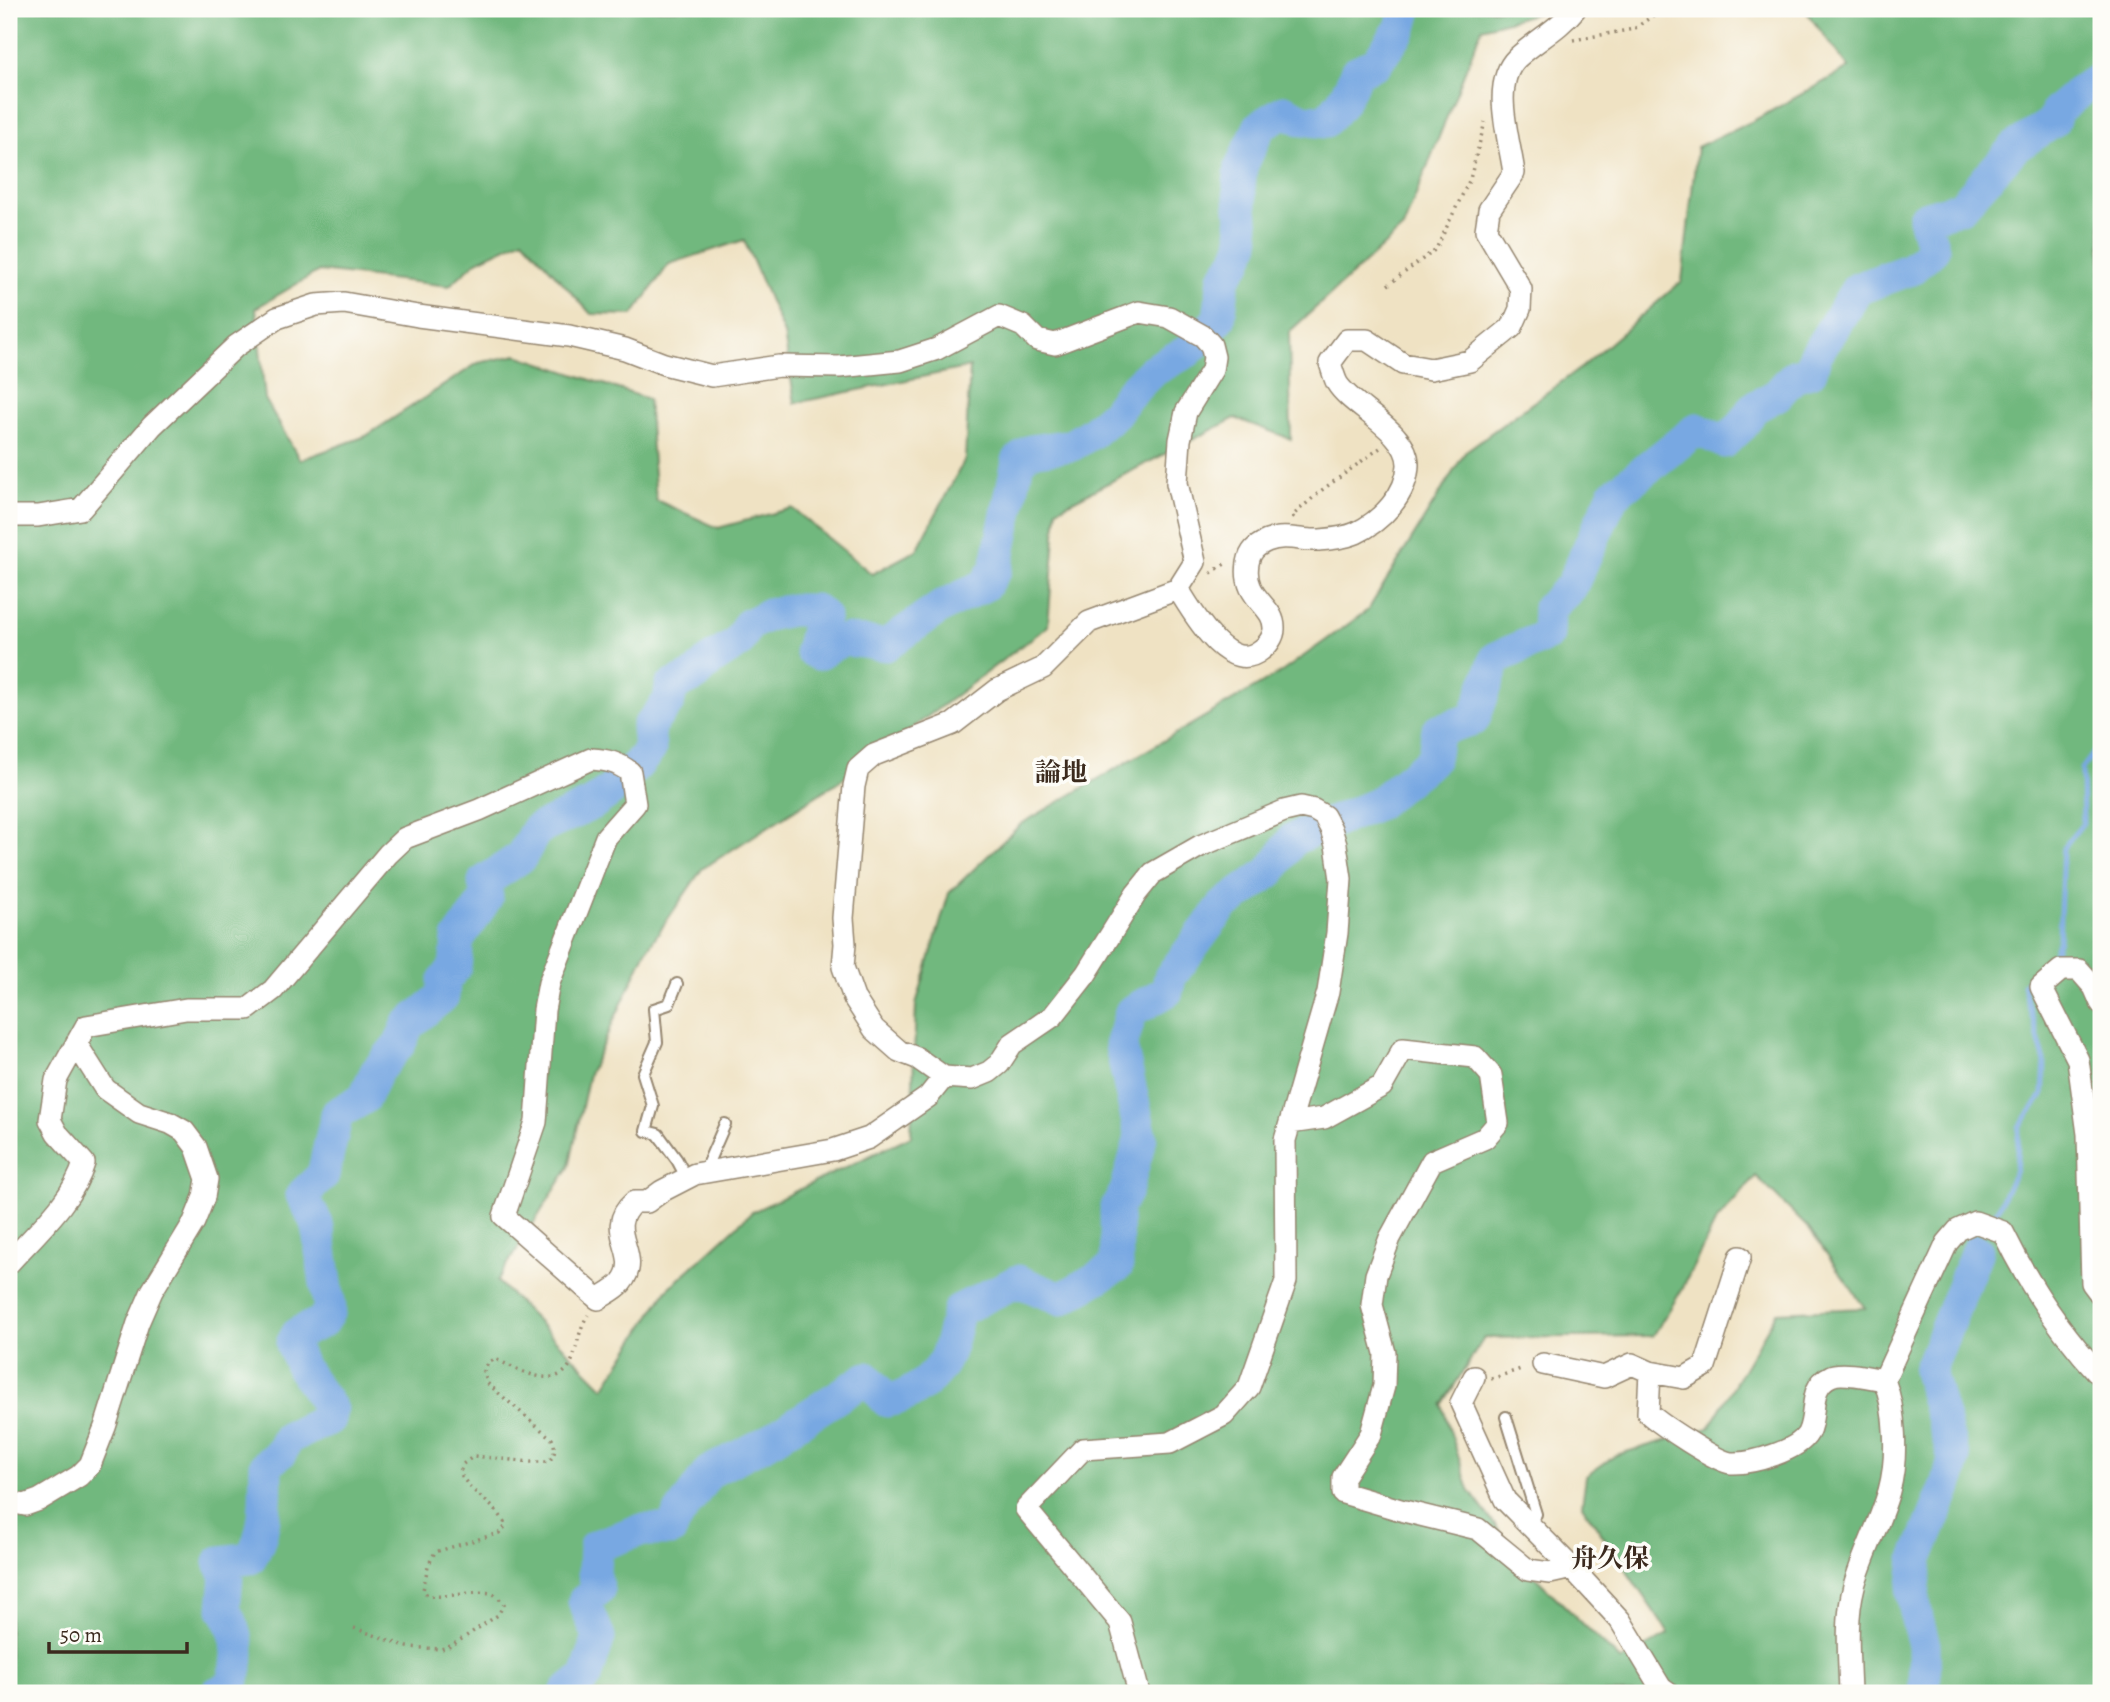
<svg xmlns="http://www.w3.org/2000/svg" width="2110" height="1702" font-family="Alegreya,'Noto Serif JP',serif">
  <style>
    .forest { fill: #71b87e; stroke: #56714e; stroke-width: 2; fill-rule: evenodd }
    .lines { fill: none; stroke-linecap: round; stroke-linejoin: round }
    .stream { stroke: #78a8e2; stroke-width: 5 }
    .river { stroke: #78a8e2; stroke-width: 33 }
    .service-casing { stroke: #958670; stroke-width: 14 }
    .minor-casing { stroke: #958670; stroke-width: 24 }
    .path { stroke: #958670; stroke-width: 3.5; stroke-dasharray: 2 5; stroke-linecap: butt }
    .service { stroke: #fff; stroke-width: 10 }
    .minor { stroke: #fff; stroke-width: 21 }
    .labels { text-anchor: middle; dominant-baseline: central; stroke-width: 7; stroke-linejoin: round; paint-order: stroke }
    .neighbourhood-label { font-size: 26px; font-weight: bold; fill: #3b2a1e; stroke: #fdfcf7 }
  </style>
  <rect width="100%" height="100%" fill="#fdfcf7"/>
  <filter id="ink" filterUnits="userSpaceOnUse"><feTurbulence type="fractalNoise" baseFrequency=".0143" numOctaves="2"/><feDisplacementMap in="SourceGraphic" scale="14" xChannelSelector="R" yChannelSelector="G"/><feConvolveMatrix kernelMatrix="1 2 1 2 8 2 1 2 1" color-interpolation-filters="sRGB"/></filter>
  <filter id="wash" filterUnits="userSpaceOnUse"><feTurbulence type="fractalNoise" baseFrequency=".00686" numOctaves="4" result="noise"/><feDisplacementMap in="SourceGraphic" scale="28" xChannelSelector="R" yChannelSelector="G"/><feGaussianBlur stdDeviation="1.57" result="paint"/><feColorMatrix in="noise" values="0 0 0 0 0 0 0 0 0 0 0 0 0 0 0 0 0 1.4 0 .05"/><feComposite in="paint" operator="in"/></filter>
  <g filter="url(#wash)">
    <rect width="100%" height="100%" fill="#efe2c3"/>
    <path class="forest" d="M 9,9 L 1552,9 L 1482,28 L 1403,228 L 1289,332 L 1291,439 L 1235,418 L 1057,509 L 1048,626 L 858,769 L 702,869 L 646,951 L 589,1074 L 569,1167 L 497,1281 L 604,1388 L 667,1290 L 752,1212 L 911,1136 L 916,1004 L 949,893 L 1021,824 L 1283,671 L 1368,610 L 1466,451 L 1582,367 L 1682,281 L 1697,147 L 1753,121 L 1849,68 L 1804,9 L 2101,9 L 2101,1693 L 9,1693 ZM 523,239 L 591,314 L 633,315 L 669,264 L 744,240 L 784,334 L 795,403 L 970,367 L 965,459 L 917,550 L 872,574 L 792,508 L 718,528 L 656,500 L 648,399 L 517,355 L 478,363 L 366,436 L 300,460 L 265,399 L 256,308 L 319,271 L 449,286 L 477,261 ZM 1756,1176 L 1809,1229 L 1865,1308 L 1777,1312 L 1709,1428 L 1616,1455 L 1586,1476 L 1582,1505 L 1669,1634 L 1621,1661 L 1528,1570 L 1469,1490 L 1442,1405 L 1484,1338 L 1653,1336 L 1681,1291 L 1716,1221 Z"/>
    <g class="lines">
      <path class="stream" d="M 1996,1212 L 2016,1170 L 2019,1127 L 2043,1095 L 2045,1062 L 2023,985 L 2053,955 L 2059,940 L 2063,848 L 2083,823 L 2082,769 L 2101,743
        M 1977,1251 L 1981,1242"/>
      <path class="river" d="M 217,1693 L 231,1686 C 242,1660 240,1633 224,1609 L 227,1576 L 220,1562 L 250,1558 C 268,1533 265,1495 266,1465 L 281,1452 L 288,1438 L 329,1419 L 331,1410 L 301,1366 L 292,1344 L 298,1333 L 322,1322 L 330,1309 L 317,1224 L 302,1195 L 323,1175 L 337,1114 L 364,1098 L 376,1072 L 400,1043 L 408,1025 L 443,996 L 444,981 L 455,967 L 458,939 L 487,897 L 484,882 L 521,857 L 536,830 L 592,804 L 610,791 L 638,764 L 650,749 L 648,727 L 669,701 L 671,687 L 696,675 L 708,662 L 738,643 L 748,625 L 768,615 L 791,610 L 815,610 L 824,617 L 815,635 L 811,650 L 818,654 L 832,645 L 846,640 L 886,645 L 941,607 L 985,585 L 996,568 L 1018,461 L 1030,451 L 1072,445 L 1093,432 L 1115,413 L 1128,395 L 1152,371 L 1188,351 L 1219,319 L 1224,278 L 1237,260 L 1244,242 L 1239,186 L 1241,167 L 1260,126 L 1284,111 L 1301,119 L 1324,122 C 1339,109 1350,91 1356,72 L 1376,63 L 1401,28 L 1406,9
        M 566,1693 L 586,1677 L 599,1637 L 584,1601 L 598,1590 L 594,1573 L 595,1546 L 641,1530 L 671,1530 L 678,1516 L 709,1472 L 767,1442 L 867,1378 L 887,1401 C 908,1398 930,1382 942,1364 C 951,1350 954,1326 959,1310 L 1018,1281 L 1061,1299 L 1117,1266 L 1116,1209 L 1126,1191 L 1141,1137 L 1121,1046 L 1131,1012 L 1167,991 L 1170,977 L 1223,906 L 1271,871 L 1293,839 L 1377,804 L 1433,759 L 1438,730 L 1474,719 L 1496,658 L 1548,635 L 1549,608 L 1571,587 L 1613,495 L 1697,429 L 1724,442 L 1742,426 L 1753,408 L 1777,395 L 1794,376 L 1811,371 L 1815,356 L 1857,289 L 1911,269 L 1933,249 L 1924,218 L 1961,207 L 2015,147 L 2053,122 L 2057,111 L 2085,87 L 2101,79
        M 1925,1693 L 1924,1645 L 1917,1619 L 1913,1594 L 1917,1559 L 1948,1483 L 1954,1459 L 1929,1371 L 1977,1251"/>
    </g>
  </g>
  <g filter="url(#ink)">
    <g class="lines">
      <defs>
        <path id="service" d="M 677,984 L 669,1004 L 654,1009 L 657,1042 L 643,1074 L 653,1106 L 646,1131 L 658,1134 L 677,1160 L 686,1177
          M 704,1172 L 725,1124
          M 1506,1417 L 1536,1514 L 1527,1523"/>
        <path id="minor" d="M 9,516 L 38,516 L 81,509 L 152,426 L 236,346 L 277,318 L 316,305 L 344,303 L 418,316 L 569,336 L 625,349 L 664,364 L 712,376 L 779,366 L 839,367 L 900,361 L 937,349 L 999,316 L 1023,326 L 1037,340 L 1055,344 L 1139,312 L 1169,317 L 1203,336 L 1211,345 L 1214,357 L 1212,370 L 1186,412 L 1180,440 L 1177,483 L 1195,562 L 1178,589 C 1192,611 1228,677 1261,650 C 1267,646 1274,637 1274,629 C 1275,604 1242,600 1248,563 C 1250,551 1256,546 1267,541 C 1285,534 1301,541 1319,540 C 1331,539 1345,538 1356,533 C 1381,521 1407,495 1408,465 C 1409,431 1351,407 1337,383 C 1334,377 1332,369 1330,363 L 1347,340 L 1367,340 L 1403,364 L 1431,369 L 1470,361 L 1512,327 L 1520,309 L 1521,289 L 1486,230 L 1489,210 L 1514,173 C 1510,140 1490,84 1517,58 C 1535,41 1559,29 1575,9
          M 2101,1003 L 2094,987 L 2079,970 L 2061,970 L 2041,987 L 2078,1060 L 2088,1134 L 2092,1283 L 2101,1295
          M 1290,1123 L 1324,1118 L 1382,1086 L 1403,1049 L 1475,1057 L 1491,1075 L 1498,1123 L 1485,1138 L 1432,1161 L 1390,1238 L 1376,1275 L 1372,1305 L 1385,1353 L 1384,1386 L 1371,1434 L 1343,1477 L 1343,1493 L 1404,1511 L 1478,1529 L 1528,1570 L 1550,1573 L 1572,1568 L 1620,1620 L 1661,1688 L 1668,1693
          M 9,1263 C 34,1235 74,1200 84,1163 L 57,1133 L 50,1120 L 56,1080 L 86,1026 L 186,1009 L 248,1009 L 273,990 L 388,854 L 405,838 L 479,810 L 591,759 C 607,760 617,762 630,772 L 635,804 L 606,837 L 549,983 L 544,1010 L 536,1122 L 504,1216 L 598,1299 C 606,1294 616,1289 621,1283 C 645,1254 601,1231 634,1202 L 647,1202 L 662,1191 L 695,1174 L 833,1150 L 869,1138 L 928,1097 L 944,1077
          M 1543,1364 L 1604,1377 L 1632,1364 L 1650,1372 L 1648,1413 C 1660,1424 1717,1462 1731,1463 C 1751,1464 1798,1451 1808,1433 C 1818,1413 1807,1387 1831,1376 C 1841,1371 1872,1378 1884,1380
          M 1650,1372 L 1684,1378 L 1705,1366 L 1740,1257
          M 1474,1377 L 1461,1403 L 1505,1500 L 1572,1568
          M 9,1502 L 25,1505 L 39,1500 L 79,1476 L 90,1465 L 105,1427 L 138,1323 L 152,1291 L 194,1222 L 204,1197 L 207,1179 L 196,1147 L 184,1131 L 170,1123 L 139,1113 L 105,1089 L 77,1045
          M 1139,1693 L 1120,1622 L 1026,1509 L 1083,1449 L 1170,1443 L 1224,1415 L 1249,1387 L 1286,1281 L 1285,1140 L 1328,992 L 1337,933 L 1341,879 L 1336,845 L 1331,829 L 1324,816 L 1314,810 L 1301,807 L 1284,811 L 1200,846 L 1153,873 L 1136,894 L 1086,974 L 1053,1016 L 1012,1044 L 999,1064 L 989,1072 L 972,1079 L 944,1077 L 917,1058 L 899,1051 L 874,1029 L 854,998 L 843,967 L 845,944 L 843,918 L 854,786 L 858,769 L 874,755 L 953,724 L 997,690 L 1043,668 L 1089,622 L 1178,589
          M 1850,1693 C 1849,1659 1845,1620 1854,1586 C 1863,1554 1880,1523 1889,1491 C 1898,1459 1896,1410 1884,1380 L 1947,1243 L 1958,1230 L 1975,1222 L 2003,1232 C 2028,1284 2062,1334 2101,1376"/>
      </defs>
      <use href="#service" class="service-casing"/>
      <use href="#minor" class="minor-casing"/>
      <path class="path" d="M 1573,40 L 1634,29 L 1662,9
        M 1388,285 L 1436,249 L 1470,179 L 1485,122
        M 1294,518 L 1292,516 L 1322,490 L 1380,448
        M 1211,573 L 1228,562
        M 1491,1379 L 1524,1368
        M 354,1628 L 408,1647 L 441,1649 L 451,1646 L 498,1615 L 504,1604 C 500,1600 497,1595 491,1593 C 476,1590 447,1598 428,1596 L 423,1590 L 428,1566 L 435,1552 L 499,1533 L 506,1526 C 497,1503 470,1495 460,1472 L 463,1464 L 474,1456 L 531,1462 L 548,1462 C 556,1454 556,1449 552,1439 L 487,1383 L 484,1371 L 488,1363 L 495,1359 C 516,1368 556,1393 571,1363 C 578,1347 578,1330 588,1315"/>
      <use href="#service" class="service"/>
      <use href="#minor" class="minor"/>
    </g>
  </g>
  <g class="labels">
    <g class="neighbourhood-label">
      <text x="1061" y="772">論地</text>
      <text x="1610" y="1558">舟久保</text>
    </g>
  </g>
  <rect width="2110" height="1702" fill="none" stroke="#fdfcf7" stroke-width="35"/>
  <path d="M49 1642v10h138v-10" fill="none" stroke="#3b2a1e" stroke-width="3.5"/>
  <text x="60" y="1642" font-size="21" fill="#3b2a1e" stroke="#fdfcf7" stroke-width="5" paint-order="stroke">50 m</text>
</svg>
